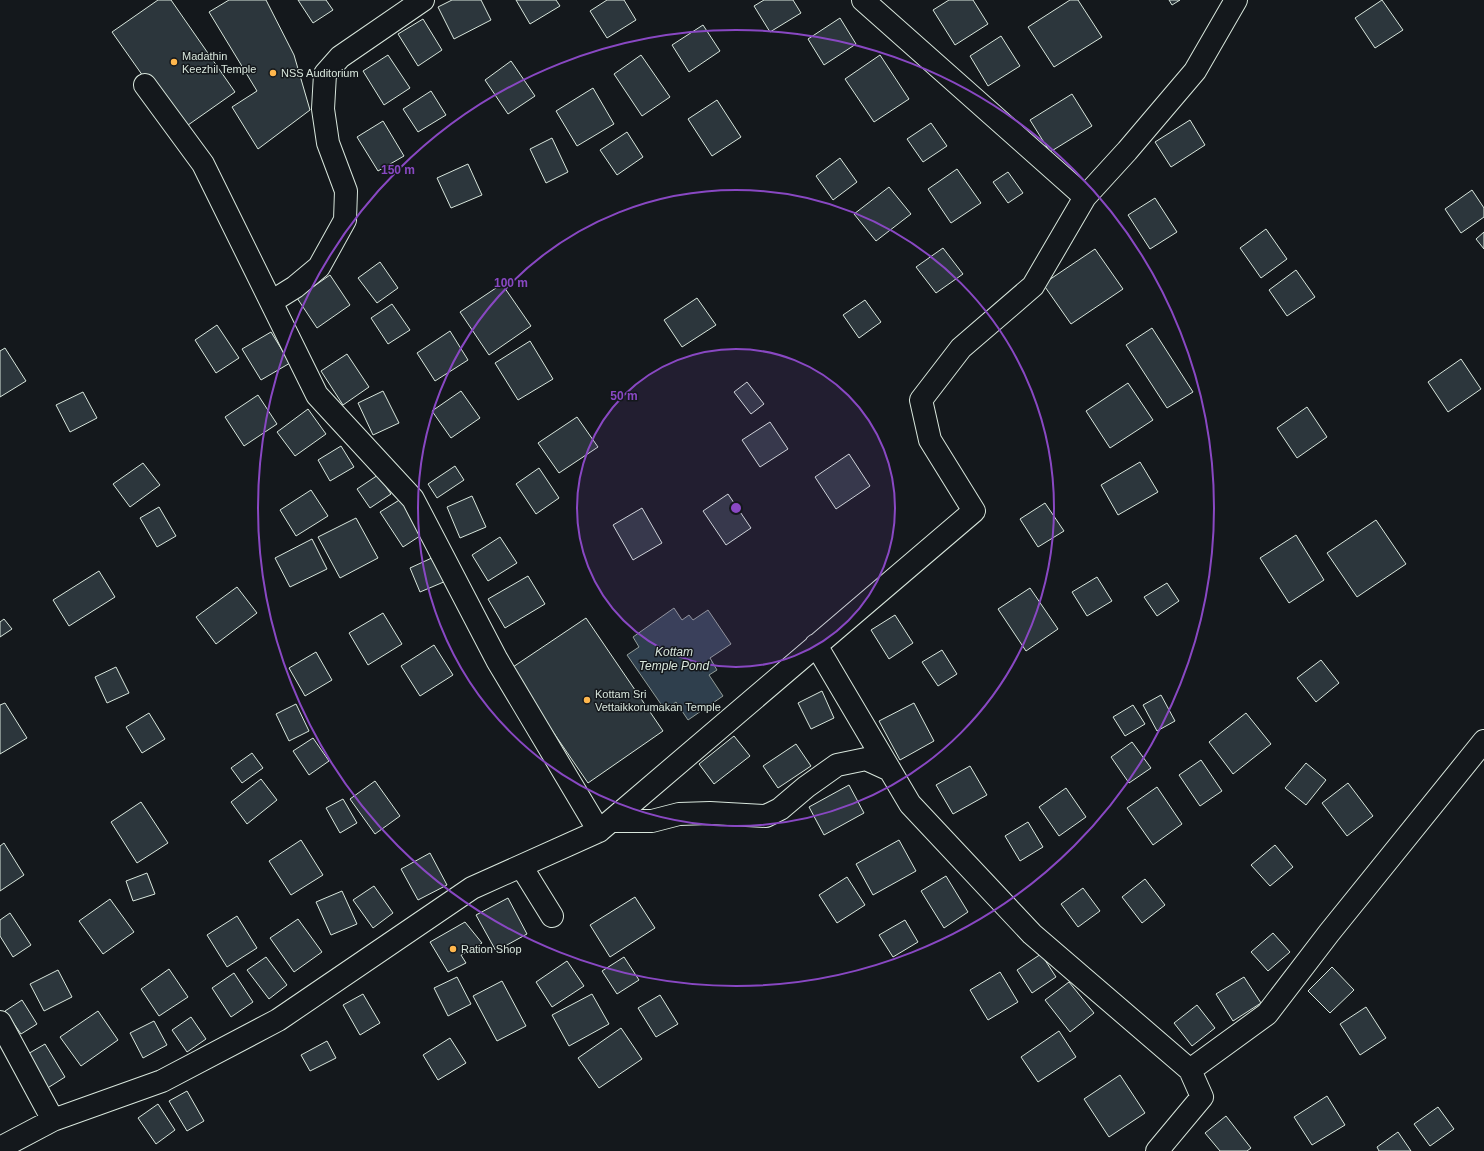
<svg xmlns="http://www.w3.org/2000/svg" width="1484" height="1151" font-family="Helvetica,sans-serif">
  <style>
    .water { fill: #2f3f4d; stroke: #939e99 }
    .building { fill: #2c363c; stroke: #d8e6dc }
    .lines { fill: none; stroke-linecap: round; stroke-linejoin: round }
    .minor-casing { stroke: #d8e6dc; stroke-width: 24 }
    .minor { stroke: #14181c; stroke-width: 22 }
    .ring { fill: none; stroke: #8948c3; stroke-width: 2 }
    .poi-dot { fill: #ffb74d; stroke: #14181c; stroke-width: 1.5 }
    .labels { text-anchor: middle; dominant-baseline: central; stroke-width: 3; stroke-linejoin: round; paint-order: stroke }
    .poi-label { font-size: 11px; fill: #d8e6dc; stroke: #14181c; text-anchor: start }
    .water-label { font-size: 12px; font-style: italic; fill: #d8e6dc; stroke: #14181c }
    .centre { fill: #8948c3; stroke: #14181c; stroke-width: 2 }
    .ring-label { font-size: 12px; text-anchor: middle; font-weight: bold; fill: #8948c3; stroke: #14181c; stroke-width: 3; stroke-linejoin: round; paint-order: stroke }
  </style>
  <rect width="100%" height="100%" fill="#14181c"/>
  <path class="water" d="M 674,608 L 682,620 L 689,615 L 693,620 L 708,610 L 731,644 L 710,658 L 717,670 L 709,675 L 723,696 L 688,720 L 676,702 L 665,710 L 627,655 L 639,647 L 633,637 Z"/>
  <path class="building" d="M 158,0 L 171,0 L 235,92 L 181,130 L 112,32 Z
    M 229,0 L 266,0 L 294,55 L 310,110 L 258,149 L 232,107 L 257,91 L 209,12 Z
    M 298,0 L 326,0 L 333,10 L 313,23 Z
    M 452,0 L 481,0 L 491,20 L 454,39 L 438,7 Z
    M 516,0 L 556,0 L 560,6 L 530,24 Z
    M 607,0 L 624,0 L 636,20 L 607,38 L 590,11 Z
    M 764,0 L 793,0 L 801,13 L 770,32 L 754,6 Z
    M 949,0 L 973,0 L 988,24 L 955,45 L 933,10 Z
    M 1070,0 L 1078,0 L 1102,37 L 1054,67 L 1028,27 Z
    M 1169,0 L 1180,0 L 1172,5 Z
    M 1382,0 L 1403,30 L 1375,48 L 1355,18 Z
    M 840,18 L 856,44 L 824,65 L 808,39 Z
    M 423,19 L 442,50 L 418,66 L 398,34 Z
    M 703,25 L 720,51 L 689,72 L 672,45 Z
    M 1001,36 L 1020,66 L 988,86 L 970,56 Z
    M 388,55 L 410,88 L 384,105 L 363,71 Z
    M 641,55 L 670,97 L 642,116 L 614,74 Z
    M 880,55 L 909,99 L 874,122 L 845,79 Z
    M 511,61 L 535,96 L 508,114 L 485,80 Z
    M 593,88 L 614,124 L 577,146 L 556,111 Z
    M 431,91 L 446,115 L 418,132 L 403,109 Z
    M 1072,94 L 1092,126 L 1050,152 L 1030,120 Z
    M 717,100 L 741,137 L 712,156 L 688,119 Z
    M 1190,120 L 1205,145 L 1171,167 L 1155,142 Z
    M 383,121 L 404,156 L 378,171 L 357,137 Z
    M 931,123 L 947,146 L 923,162 L 907,139 Z
    M 627,132 L 643,157 L 617,175 L 600,150 Z
    M 552,138 L 568,172 L 546,183 L 530,149 Z
    M 840,158 L 857,182 L 833,200 L 816,176 Z
    M 468,164 L 482,195 L 451,208 L 437,178 Z
    M 957,169 L 981,203 L 951,223 L 928,189 Z
    M 1008,172 L 1023,193 L 1008,203 L 993,182 Z
    M 889,187 L 911,214 L 876,241 L 854,214 Z
    M 1472,190 L 1484,208 L 1484,217 L 1461,233 L 1445,209 Z
    M 1155,198 L 1177,232 L 1150,249 L 1128,215 Z
    M 1266,229 L 1287,259 L 1261,278 L 1240,248 Z
    M 1484,232 L 1484,249 L 1476,239 Z
    M 943,248 L 963,274 L 936,293 L 916,267 Z
    M 1095,249 L 1123,289 L 1071,324 L 1043,284 Z
    M 380,262 L 398,288 L 377,303 L 358,278 Z
    M 1296,270 L 1315,297 L 1287,316 L 1269,290 Z
    M 330,275 L 350,305 L 317,328 L 297,298 Z
    M 502,284 L 531,326 L 489,355 L 460,312 Z
    M 697,298 L 716,325 L 682,347 L 664,320 Z
    M 865,300 L 881,322 L 859,338 L 843,315 Z
    M 392,304 L 410,330 L 388,344 L 371,318 Z
    M 217,325 L 239,358 L 216,373 L 195,340 Z
    M 1152,328 L 1193,392 L 1167,408 L 1126,345 Z
    M 450,331 L 468,360 L 435,381 L 417,353 Z
    M 271,332 L 290,363 L 261,380 L 242,349 Z
    M 530,341 L 553,379 L 518,400 L 495,363 Z
    M 5,348 L 26,381 L 0,397 L 0,351 Z
    M 347,354 L 369,387 L 343,405 L 321,371 Z
    M 1461,359 L 1481,389 L 1448,412 L 1428,382 Z
    M 747,382 L 764,404 L 751,414 L 734,392 Z
    M 1128,383 L 1153,420 L 1110,448 L 1086,411 Z
    M 383,391 L 399,423 L 373,435 L 358,403 Z
    M 461,391 L 480,418 L 451,438 L 432,411 Z
    M 83,392 L 97,418 L 70,432 L 56,405 Z
    M 258,395 L 277,424 L 244,446 L 225,417 Z
    M 1307,407 L 1327,437 L 1297,458 L 1277,428 Z
    M 308,409 L 326,434 L 295,456 L 277,432 Z
    M 577,417 L 598,447 L 559,473 L 538,443 Z
    M 770,422 L 788,449 L 760,467 L 742,440 Z
    M 341,446 L 354,467 L 330,481 L 318,460 Z
    M 849,454 L 870,486 L 836,509 L 815,477 Z
    M 1140,462 L 1158,492 L 1118,515 L 1101,485 Z
    M 143,463 L 160,485 L 130,507 L 113,484 Z
    M 455,466 L 464,480 L 437,498 L 428,484 Z
    M 539,468 L 559,498 L 536,514 L 516,484 Z
    M 378,475 L 391,494 L 370,508 L 357,489 Z
    M 311,490 L 328,516 L 296,536 L 280,510 Z
    M 728,494 L 751,528 L 726,545 L 703,511 Z
    M 472,496 L 486,527 L 460,538 L 447,507 Z
    M 401,499 L 423,534 L 403,547 L 380,512 Z
    M 1045,503 L 1064,531 L 1038,547 L 1020,519 Z
    M 159,507 L 176,536 L 157,547 L 140,518 Z
    M 642,508 L 662,543 L 633,560 L 613,525 Z
    M 356,518 L 378,558 L 340,578 L 318,537 Z
    M 1376,520 L 1406,564 L 1357,597 L 1327,553 Z
    M 1296,535 L 1324,580 L 1289,603 L 1260,558 Z
    M 500,537 L 517,563 L 488,581 L 472,555 Z
    M 312,539 L 327,569 L 290,587 L 275,558 Z
    M 436,556 L 446,581 L 420,592 L 410,568 Z
    M 99,571 L 115,597 L 69,626 L 53,600 Z
    M 528,576 L 545,604 L 505,628 L 488,599 Z
    M 1097,577 L 1112,601 L 1087,616 L 1072,592 Z
    M 1167,583 L 1179,601 L 1157,616 L 1144,597 Z
    M 237,587 L 257,613 L 216,644 L 196,617 Z
    M 1030,588 L 1058,629 L 1026,651 L 998,609 Z
    M 383,613 L 402,644 L 368,665 L 349,633 Z
    M 895,615 L 913,643 L 889,659 L 871,630 Z
    M 586,618 L 663,731 L 588,783 L 510,669 Z
    M 4,619 L 12,629 L 0,637 L 0,622 Z
    M 434,645 L 453,675 L 420,696 L 401,666 Z
    M 942,650 L 957,674 L 938,686 L 922,662 Z
    M 316,652 L 332,680 L 305,696 L 289,668 Z
    M 1321,660 L 1339,683 L 1316,702 L 1297,678 Z
    M 116,667 L 129,693 L 107,703 L 95,677 Z
    M 822,691 L 834,718 L 811,729 L 798,703 Z
    M 1161,695 L 1175,721 L 1157,731 L 1143,705 Z
    M 5,703 L 27,738 L 0,754 L 0,705 Z
    M 914,703 L 934,741 L 900,760 L 879,721 Z
    M 296,704 L 309,731 L 289,741 L 276,714 Z
    M 1133,705 L 1145,724 L 1125,736 L 1113,717 Z
    M 149,713 L 165,739 L 142,753 L 126,727 Z
    M 1246,713 L 1271,744 L 1233,774 L 1209,742 Z
    M 734,736 L 750,756 L 714,784 L 699,764 Z
    M 313,738 L 329,761 L 309,775 L 293,751 Z
    M 1132,742 L 1151,768 L 1129,783 L 1111,757 Z
    M 796,744 L 811,766 L 778,788 L 763,766 Z
    M 252,753 L 263,768 L 242,783 L 231,768 Z
    M 1201,760 L 1222,791 L 1200,806 L 1179,775 Z
    M 1306,763 L 1326,780 L 1306,805 L 1285,788 Z
    M 970,766 L 987,795 L 953,814 L 936,785 Z
    M 261,779 L 277,800 L 247,824 L 231,802 Z
    M 375,781 L 400,816 L 375,834 L 350,799 Z
    M 1348,783 L 1373,816 L 1347,836 L 1322,803 Z
    M 849,785 L 864,813 L 824,835 L 809,807 Z
    M 1157,787 L 1182,824 L 1153,845 L 1127,808 Z
    M 1066,788 L 1086,817 L 1059,836 L 1039,807 Z
    M 343,799 L 357,823 L 340,833 L 326,808 Z
    M 141,802 L 168,843 L 137,863 L 111,822 Z
    M 1028,822 L 1043,847 L 1020,861 L 1005,836 Z
    M 301,840 L 323,875 L 291,895 L 269,861 Z
    M 899,840 L 916,871 L 873,895 L 856,864 Z
    M 4,843 L 24,875 L 0,891 L 0,846 Z
    M 1275,845 L 1293,867 L 1270,886 L 1251,865 Z
    M 430,853 L 447,885 L 418,900 L 401,869 Z
    M 147,873 L 155,894 L 133,901 L 126,881 Z
    M 946,876 L 968,912 L 944,928 L 921,891 Z
    M 847,877 L 865,905 L 837,923 L 819,895 Z
    M 1145,879 L 1165,905 L 1142,923 L 1122,897 Z
    M 374,886 L 393,913 L 373,928 L 353,900 Z
    M 1083,888 L 1100,911 L 1078,927 L 1061,904 Z
    M 342,891 L 357,924 L 331,935 L 316,902 Z
    M 635,897 L 655,928 L 610,957 L 590,925 Z
    M 508,898 L 527,934 L 496,951 L 476,915 Z
    M 110,899 L 134,932 L 103,954 L 79,921 Z
    M 10,913 L 31,945 L 13,957 L 0,936 L 0,920 Z
    M 237,916 L 257,948 L 227,967 L 207,935 Z
    M 298,919 L 322,952 L 294,972 L 270,938 Z
    M 905,920 L 918,942 L 893,957 L 879,935 Z
    M 465,922 L 482,943 L 461,955 L 466,963 L 448,972 L 430,942 Z
    M 1273,933 L 1290,952 L 1268,971 L 1251,952 Z
    M 1041,954 L 1056,977 L 1032,993 L 1017,970 Z
    M 266,957 L 287,985 L 269,999 L 247,970 Z
    M 624,957 L 639,980 L 617,994 L 602,971 Z
    M 567,961 L 584,986 L 552,1007 L 536,982 Z
    M 1332,967 L 1354,990 L 1330,1013 L 1308,991 Z
    M 169,969 L 188,997 L 159,1016 L 141,989 Z
    M 58,970 L 72,997 L 44,1011 L 30,984 Z
    M 1000,972 L 1018,1002 L 988,1020 L 970,990 Z
    M 234,973 L 253,1002 L 231,1017 L 212,988 Z
    M 457,977 L 471,1004 L 448,1016 L 434,988 Z
    M 1244,977 L 1261,1003 L 1233,1021 L 1216,994 Z
    M 502,981 L 526,1026 L 497,1041 L 473,996 Z
    M 1069,982 L 1094,1013 L 1070,1032 L 1045,1000 Z
    M 363,994 L 380,1023 L 360,1035 L 343,1005 Z
    M 592,994 L 609,1024 L 569,1046 L 552,1015 Z
    M 660,995 L 678,1024 L 656,1037 L 638,1008 Z
    M 22,1000 L 37,1024 L 21,1034 L 5,1011 Z
    M 1197,1005 L 1215,1028 L 1192,1046 L 1174,1023 Z
    M 1366,1007 L 1386,1038 L 1360,1055 L 1340,1024 Z
    M 98,1011 L 118,1040 L 81,1066 L 60,1037 Z
    M 191,1017 L 206,1039 L 187,1052 L 172,1030 Z
    M 154,1021 L 167,1045 L 143,1058 L 130,1033 Z
    M 621,1028 L 642,1059 L 599,1088 L 578,1058 Z
    M 1059,1031 L 1076,1057 L 1038,1082 L 1021,1057 Z
    M 450,1038 L 466,1063 L 438,1080 L 423,1055 Z
    M 327,1041 L 336,1058 L 310,1071 L 301,1055 Z
    M 45,1044 L 65,1077 L 46,1089 L 26,1055 Z
    M 1120,1075 L 1145,1113 L 1109,1137 L 1084,1099 Z
    M 187,1091 L 204,1121 L 187,1131 L 169,1101 Z
    M 1327,1096 L 1345,1125 L 1312,1145 L 1294,1117 Z
    M 158,1104 L 175,1130 L 156,1144 L 138,1118 Z
    M 1438,1107 L 1454,1129 L 1430,1146 L 1414,1124 Z
    M 1226,1116 L 1251,1148 L 1247,1151 L 1220,1151 L 1205,1133 Z
    M 1398,1132 L 1411,1151 L 1379,1151 L 1377,1147 Z"/>
  <g class="lines">
    <defs>
      <path id="minor" d="M 863,0 L 1085,197
        M 145,85 L 203,164 L 317,395 L 413,499 L 497,660 L 599,831
        M 271,302 L 295,287 L 319,267 L 345,220 L 346,191 L 328,143 L 323,109 L 325,74 L 340,57 L 423,0
        M 816,645 L 910,804 L 1032,934 L 1190,1070 L 1202,1097 L 1157,1151
        M 611,821 L 652,821 L 679,814 L 710,813 L 766,816 L 780,809 L 806,787 L 837,765 L 866,759 L 890,770
        M 521,866 L 552,916
        M 0,1022 L 53,1120
        M 1190,1070 L 1267,1014 L 1329,933 L 1484,741
        M 0,1148 L 53,1120 L 162,1081 L 278,1020 L 472,888 L 599,831 L 974,511 L 930,440 L 921,400 L 961,348 L 1033,286 L 1085,197 L 1127,151 L 1195,71 L 1236,0"/>
    </defs>
    <use href="#minor" class="minor-casing"/>
    <use href="#minor" class="minor"/>
  </g>
  <circle cx="736" cy="508" r="159" fill="#8948c3" fill-opacity=".12"/>
  <g class="ring">
    <circle cx="736" cy="508" r="159"/>
    <circle cx="736" cy="508" r="318"/>
    <circle cx="736" cy="508" r="478"/>
  </g>
  <g class="poi-dot">
    <circle cx="174" cy="62" r="4"/>
    <circle cx="273" cy="73" r="4"/>
    <circle cx="587" cy="700" r="4"/>
    <circle cx="453" cy="949" r="4"/>
  </g>
  <g class="labels">
    <g class="poi-label">
      <text x="182" y="56">Madathin<tspan x="182" dy="13">Keezhil Temple</tspan></text>
      <text x="281" y="73">NSS Auditorium</text>
      <text x="595" y="694">Kottam Sri<tspan x="595" dy="13">Vettaikkorumakan Temple</tspan></text>
      <text x="461" y="949">Ration Shop</text>
    </g>
    <g class="water-label">
      <text x="674" y="652">Kottam<tspan x="674" dy="14">Temple Pond</tspan></text>
    </g>
  </g>
  <circle cx="736" cy="508" r="6" class="centre"/>
  <g class="ring-label">
    <text x="398" y="174">150 m</text>
    <text x="511" y="287">100 m</text>
    <text x="624" y="400">50 m</text>
  </g>
</svg>
